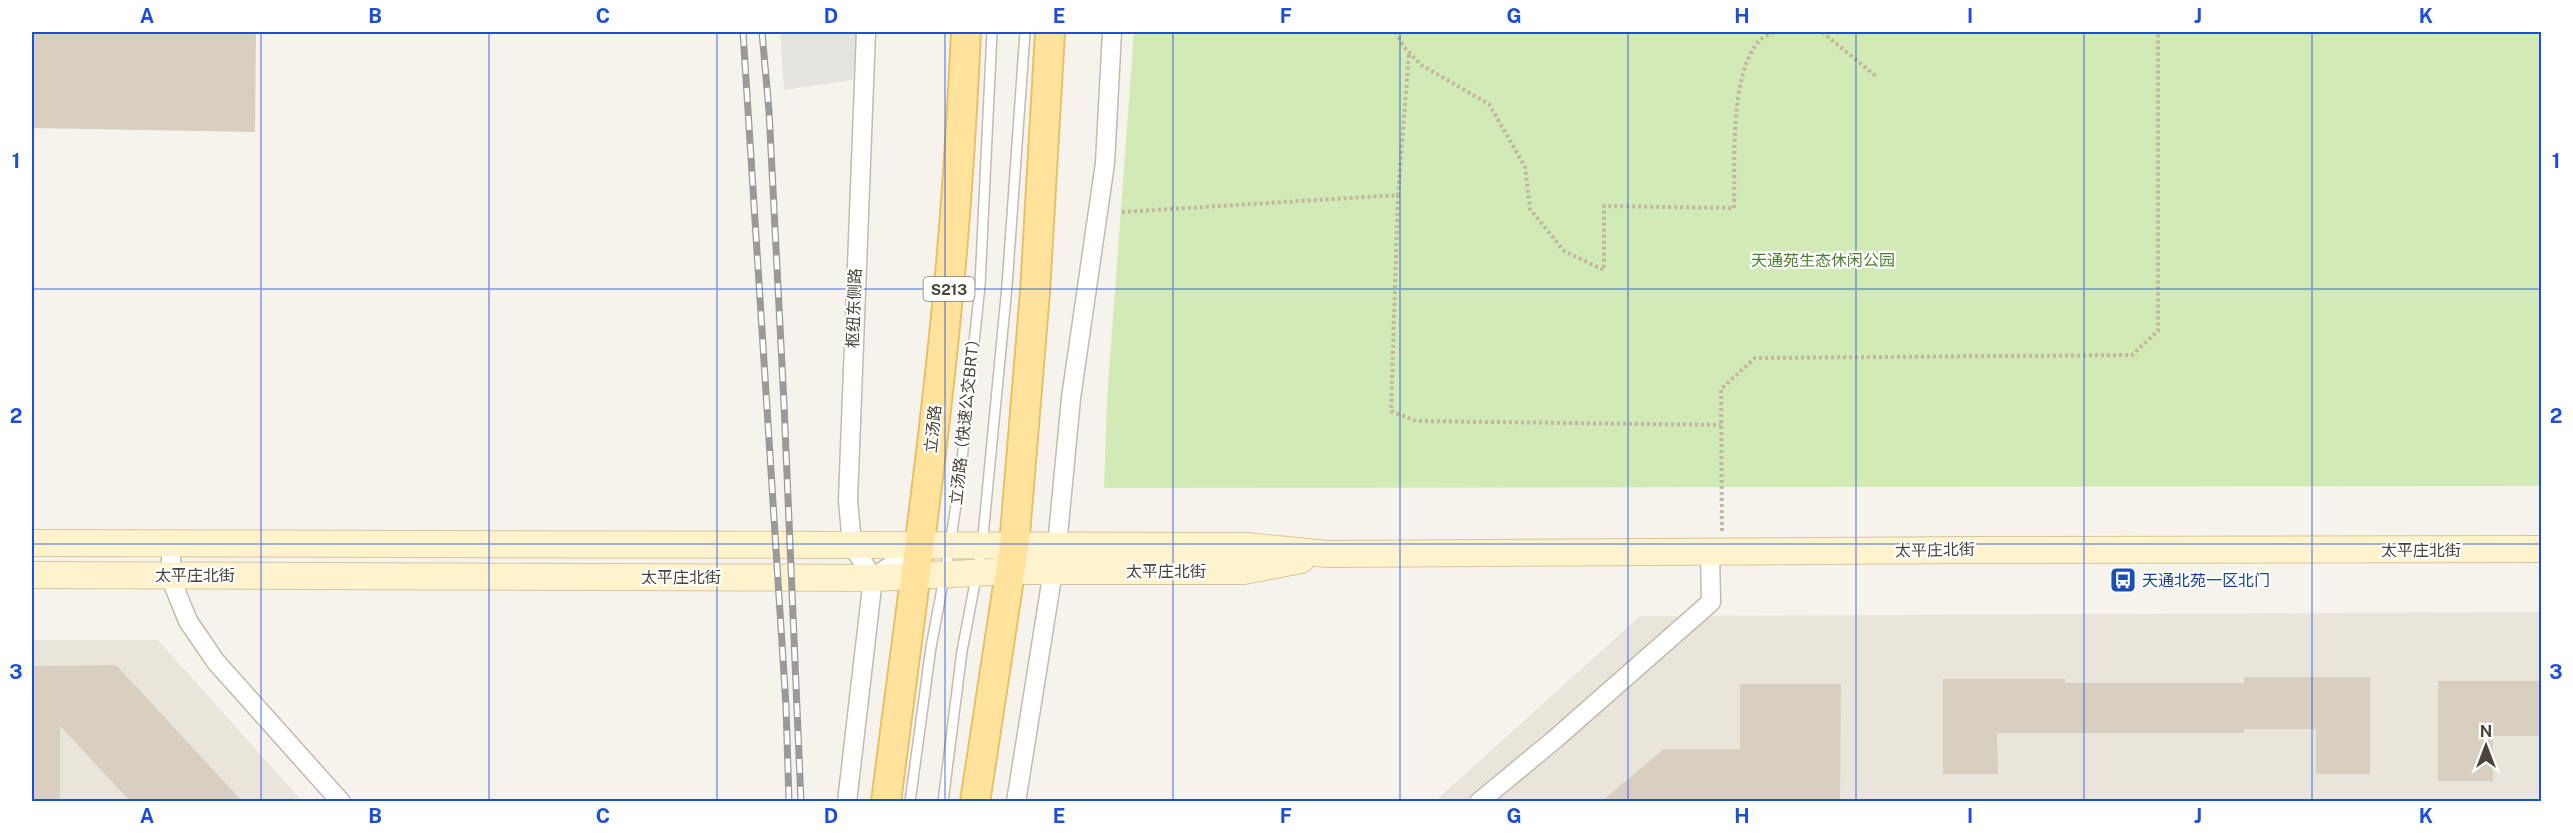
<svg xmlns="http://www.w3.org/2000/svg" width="2573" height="833" font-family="'Public Sans','Noto Sans SC',sans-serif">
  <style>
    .residential { fill: #eae5da }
    .green { fill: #d2eab5 }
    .parking { fill: #e5e3e0 }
    .building { fill: #d8cfc1 }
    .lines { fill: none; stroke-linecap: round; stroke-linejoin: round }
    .lane-casing { stroke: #c2bbae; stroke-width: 12 }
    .street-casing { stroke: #c2bbae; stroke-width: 21 }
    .secondary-casing { stroke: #d6c79b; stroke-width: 28 }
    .primary-casing { stroke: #e6c16a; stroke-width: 32 }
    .path { stroke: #c4b79f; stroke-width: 4; stroke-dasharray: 3 3; stroke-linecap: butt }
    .lane { stroke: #fff; stroke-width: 9 }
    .street { stroke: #fff; stroke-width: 18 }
    .secondary { stroke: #fff3cd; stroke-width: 26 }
    .primary { stroke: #ffe39c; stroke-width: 28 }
    .rail-casing { stroke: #9a9a9a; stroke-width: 7 }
    .rail { stroke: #fff; stroke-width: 4.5; stroke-dasharray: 14; stroke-linecap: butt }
    .grid { fill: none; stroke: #1d4ed8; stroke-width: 1.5; stroke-opacity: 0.55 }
    .labels { text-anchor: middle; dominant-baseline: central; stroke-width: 4.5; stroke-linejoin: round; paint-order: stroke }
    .shield { fill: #fff; stroke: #817c74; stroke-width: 1.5 }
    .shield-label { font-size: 15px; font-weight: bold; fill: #4b4439 }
    .park-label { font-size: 16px; fill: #4a7f2a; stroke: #fff }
    .street-label { font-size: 16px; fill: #4b4439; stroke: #fff }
    .transit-label { font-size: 16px; fill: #164399; stroke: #fff; text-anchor: start }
    .neatline { fill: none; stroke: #1d4ed8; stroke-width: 2 }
    .grid-label { font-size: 20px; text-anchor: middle; font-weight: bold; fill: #1d4ed8 }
  </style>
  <rect width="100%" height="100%" fill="#f6f3ec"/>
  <path class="residential" d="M 2541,612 L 2541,801 L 1434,802 L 1640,616 Z
    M 32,640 L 158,640 L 302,801 L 32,802 Z"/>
  <path class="green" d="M 1134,32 L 2541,32 L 2541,486 L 1104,488 L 1107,399 Z"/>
  <path class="parking" d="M 780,32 L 860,32 L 858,79 L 784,90 Z"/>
  <path class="building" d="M 32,32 L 256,32 L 255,132 L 32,128 Z
    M 116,665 L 242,801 L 130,801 L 60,726 L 60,801 L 32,801 L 32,666 Z
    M 2244,677 L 2370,677 L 2370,774 L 2316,774 L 2316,729 L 2244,729 L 2244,733 L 1997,733 L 1998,774 L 1943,774 L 1943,679 L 2065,679 L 2065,683 L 2244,683 Z
    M 2438,681 L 2541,681 L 2541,736 L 2493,736 L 2493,781 L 2438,781 Z
    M 1740,684 L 1841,684 L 1840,801 L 1807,801 L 1807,799 L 1774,799 L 1774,801 L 1602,801 L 1664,749 L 1740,749 Z"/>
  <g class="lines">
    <defs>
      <path id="lane" d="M 910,802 L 931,647 L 950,546 L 961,470 L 980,285 L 992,32
        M 943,802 L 962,651 L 982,546 L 1007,286 L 1025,32"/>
      <path id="street" d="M 866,32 L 848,500 L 852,545 L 873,578
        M 171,543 L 171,579 L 188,621 L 216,662 L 341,802
        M 847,802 L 873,578 L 920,545
        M 1016,802 L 1057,546 L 1071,398 L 1105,163 L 1112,32
        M 1479,802 L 1554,740 L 1711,602 L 1710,553"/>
      <path id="secondary" d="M 32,543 L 1247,546 L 1328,554 L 1971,550 L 2542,549
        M 32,575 L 873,578 L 1011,571 L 1244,571 L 1301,560"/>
      <path id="primary" d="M 886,802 C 908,629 933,457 949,285 C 957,200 962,116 966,32
        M 975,802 L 1014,546 L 1035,292 L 1050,32"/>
    </defs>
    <use href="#lane" class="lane-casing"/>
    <use href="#street" class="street-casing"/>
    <use href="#secondary" class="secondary-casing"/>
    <use href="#primary" class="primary-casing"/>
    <path class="path" d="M 1395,32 L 1404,47 L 1421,65 L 1489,104 L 1525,167 L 1530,209 L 1564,251 L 1604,270 L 1604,206 L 1734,208 C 1735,164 1729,75 1759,41 C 1762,37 1770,34 1775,32
      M 1822,32 L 1877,77
      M 1398,195 L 1391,411 L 1416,421 L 1721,425
      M 1122,212 L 1398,195 L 1409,53
      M 1722,531 L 1721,389 L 1755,358 L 2132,355 L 2158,331 L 2158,32"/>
    <use href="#lane" class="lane"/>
    <use href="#street" class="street"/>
    <use href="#secondary" class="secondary"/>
    <use href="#primary" class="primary"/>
    <defs>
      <path id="rail" d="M 743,32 L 786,706 L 789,802
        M 762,32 L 769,111 L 784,404 L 801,802"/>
    </defs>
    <use href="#rail" class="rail-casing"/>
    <use href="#rail" class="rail"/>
  </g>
  <path class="grid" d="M 261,32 L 261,802M 489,32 L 489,802M 717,32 L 717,802M 945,32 L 945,802M 1173,32 L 1173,802M 1400,32 L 1400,802M 1628,32 L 1628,802M 1856,32 L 1856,802M 2084,32 L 2084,802M 2312,32 L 2312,802M 32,289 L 2542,289M 32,544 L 2542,544"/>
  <defs>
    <symbol id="bus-square" viewBox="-11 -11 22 22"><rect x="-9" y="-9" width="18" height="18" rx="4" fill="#1a4fb4" stroke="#fff"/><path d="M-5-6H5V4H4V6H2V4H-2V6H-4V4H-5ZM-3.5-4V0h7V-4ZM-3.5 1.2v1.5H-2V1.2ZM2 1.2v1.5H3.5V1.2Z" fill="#fff"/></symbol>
  </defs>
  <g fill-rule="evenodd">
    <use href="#bus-square" x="2108" y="565" width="30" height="30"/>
  </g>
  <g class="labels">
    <rect class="shield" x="923.5" y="277" width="51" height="24" rx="4.5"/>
    <g class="shield-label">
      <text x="949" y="289">S213</text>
    </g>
    <g class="park-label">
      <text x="1823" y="260">天通苑生态休闲公园</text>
    </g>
    <g class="street-label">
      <text transform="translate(854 308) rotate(-88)">枢纽东侧路</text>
      <text transform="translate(965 418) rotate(-84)">立汤路（快速公交BRT）</text>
      <text transform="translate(933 429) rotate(-84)">立汤路</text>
      <text transform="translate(1935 550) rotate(-1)">太平庄北街</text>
      <text x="2421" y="550">太平庄北街</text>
      <text x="1166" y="571">太平庄北街</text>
      <text x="195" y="575">太平庄北街</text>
      <text x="681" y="577">太平庄北街</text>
    </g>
    <g class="transit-label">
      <text x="2142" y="580">天通北苑一区北门</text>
    </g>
  </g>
  <rect width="2573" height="833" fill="none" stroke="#ffffff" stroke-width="66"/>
  <g transform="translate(2486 746)" stroke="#ffffff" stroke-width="4.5" paint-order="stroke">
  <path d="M0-4.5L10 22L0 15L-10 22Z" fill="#4b4439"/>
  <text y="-9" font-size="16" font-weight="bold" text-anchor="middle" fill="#4b4439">N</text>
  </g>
  <rect x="33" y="33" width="2507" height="767" class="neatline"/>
  <g class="grid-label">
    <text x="147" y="23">A</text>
    <text x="375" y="23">B</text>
    <text x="603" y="23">C</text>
    <text x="831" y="23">D</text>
    <text x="1059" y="23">E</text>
    <text x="1286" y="23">F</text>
    <text x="1514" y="23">G</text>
    <text x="1742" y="23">H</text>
    <text x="1970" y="23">I</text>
    <text x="2198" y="23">J</text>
    <text x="2426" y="23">K</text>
    <text x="16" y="168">1</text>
    <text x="2556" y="168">1</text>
    <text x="16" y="423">2</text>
    <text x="2556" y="423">2</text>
    <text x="16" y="679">3</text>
    <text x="2556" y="679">3</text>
    <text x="147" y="823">A</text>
    <text x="375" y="823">B</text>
    <text x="603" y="823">C</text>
    <text x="831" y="823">D</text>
    <text x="1059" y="823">E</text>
    <text x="1286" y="823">F</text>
    <text x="1514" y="823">G</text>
    <text x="1742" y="823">H</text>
    <text x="1970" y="823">I</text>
    <text x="2198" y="823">J</text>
    <text x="2426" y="823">K</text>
  </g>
</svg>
